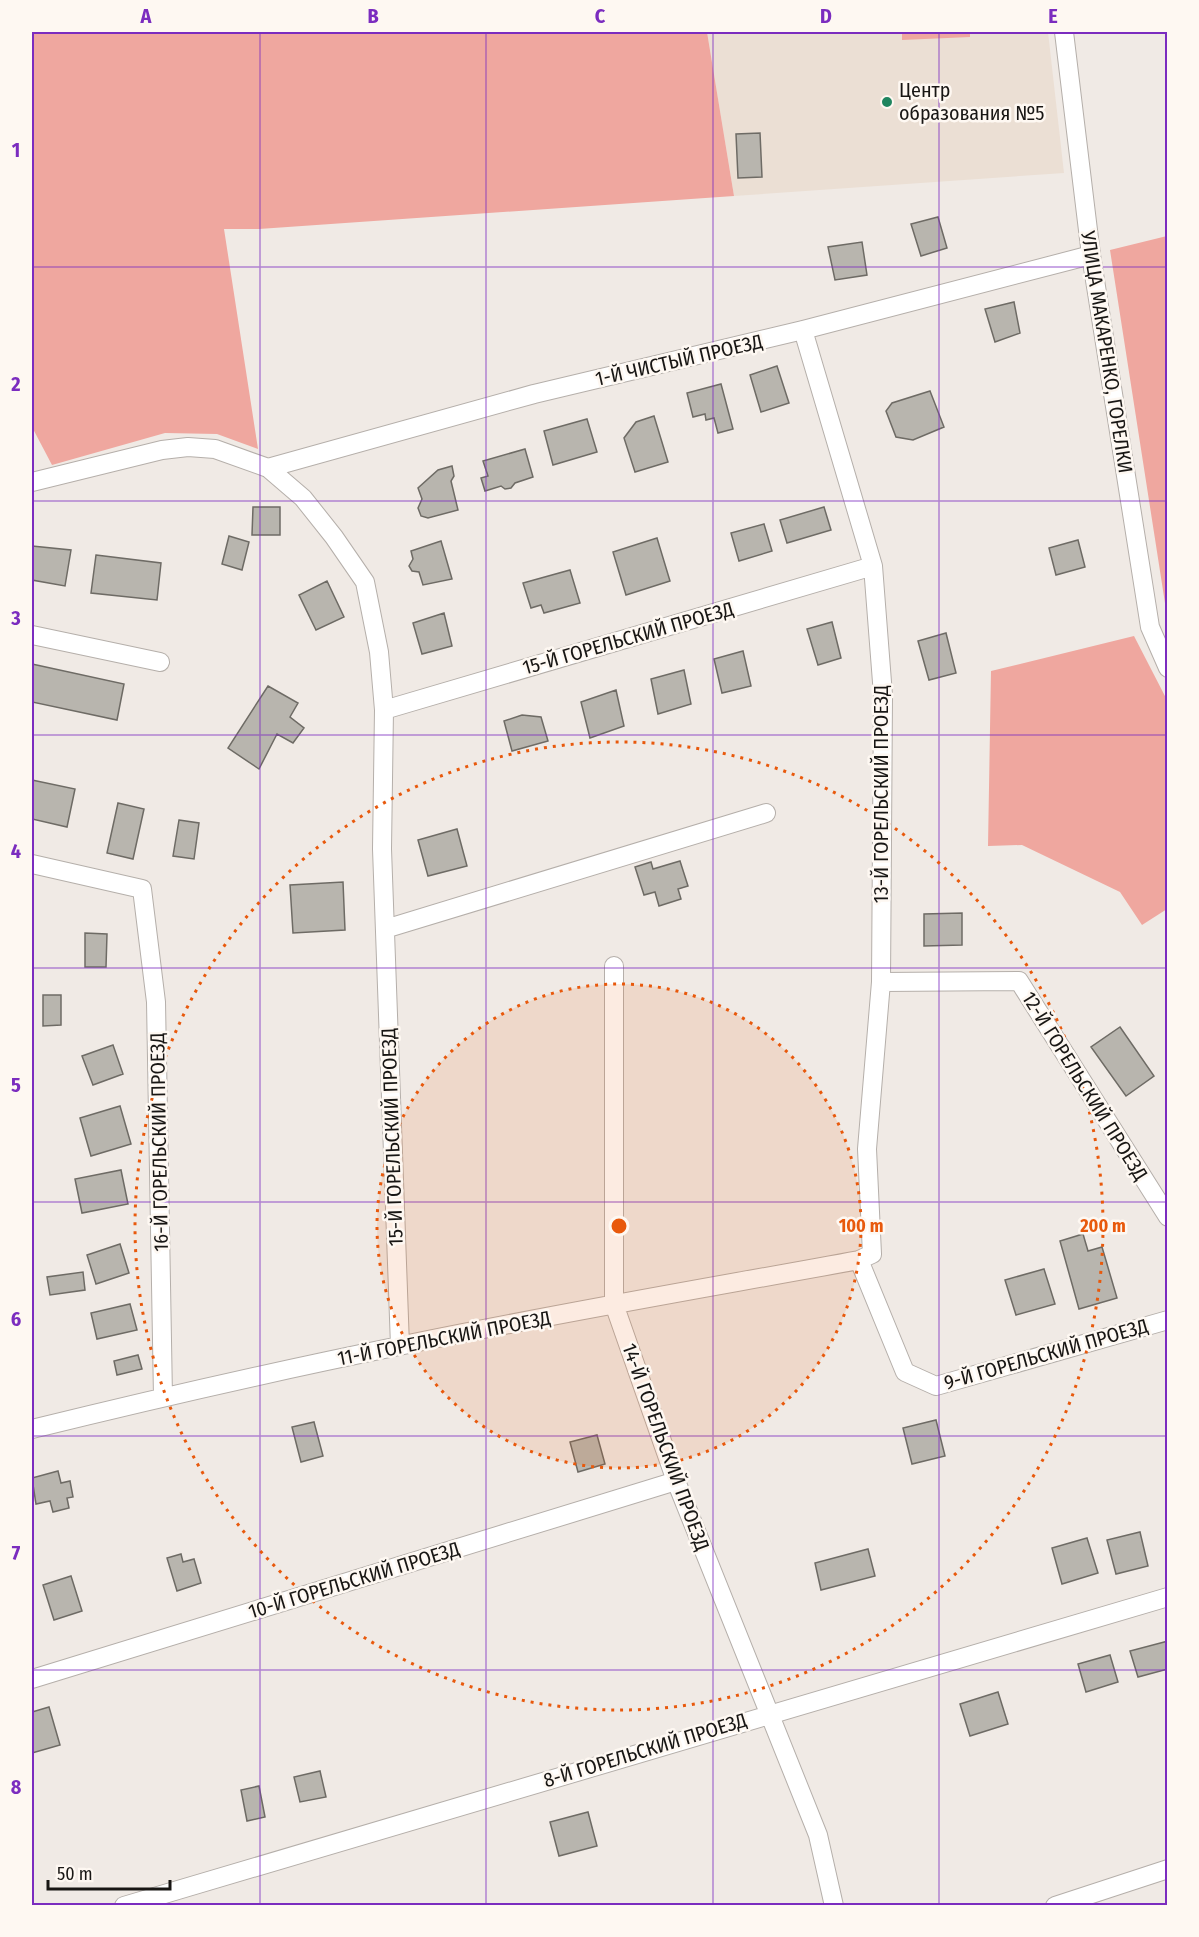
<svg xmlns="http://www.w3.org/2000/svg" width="1199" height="1937" font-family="'Fira Sans Condensed',sans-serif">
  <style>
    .built { fill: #ebdfd4 }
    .green { fill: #efa79f }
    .building { fill: #b8b5ae; stroke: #6e6b65; stroke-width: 1.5 }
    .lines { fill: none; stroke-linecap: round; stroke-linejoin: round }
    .street-casing { stroke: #b5afaa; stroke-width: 20 }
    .street { stroke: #fff; stroke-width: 18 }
    .grid { fill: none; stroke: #7b2cbf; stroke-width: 1.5; stroke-opacity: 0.55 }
    .ring { fill: none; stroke: #e8590c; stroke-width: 3; stroke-dasharray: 3 6 }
    .poi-dot { fill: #1f855f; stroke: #fef8f2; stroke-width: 2 }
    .labels { text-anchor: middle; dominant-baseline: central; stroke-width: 5; stroke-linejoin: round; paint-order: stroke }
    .poi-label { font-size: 20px; fill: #181614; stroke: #fef8f2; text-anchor: start }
    .street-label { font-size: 20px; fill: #181614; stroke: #fef8f2 }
    .centre { fill: #e8590c; stroke: #fef8f2; stroke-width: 3 }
    .ring-label { font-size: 18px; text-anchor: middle; font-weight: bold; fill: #e8590c; stroke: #fef8f2; stroke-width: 5; stroke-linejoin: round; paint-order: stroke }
    .neatline { fill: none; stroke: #7b2cbf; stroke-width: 2 }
    .grid-label { font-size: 20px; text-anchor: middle; font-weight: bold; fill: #7b2cbf }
  </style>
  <rect width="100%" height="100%" fill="#f0eae5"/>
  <path class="built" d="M 707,32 L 1048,32 L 1064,173 L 734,196 Z"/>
  <path class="green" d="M 32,32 L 707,32 L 734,196 L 259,229 L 224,229 L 258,449 L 217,434 L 165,433 L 52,465 L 32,427 Z
    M 902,32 L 970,32 L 970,37 L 902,40 Z
    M 1167,236 L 1168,236 L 1167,616 L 1110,250 Z
    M 1134,636 L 1167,700 L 1167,909 L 1142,925 L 1120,892 L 1022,845 L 988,846 L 991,671 Z"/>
  <path class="building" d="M 760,133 L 762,177 L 738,178 L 736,134 Z
    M 938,217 L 947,248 L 921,256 L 911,224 Z
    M 862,242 L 867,275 L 835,280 L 828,247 Z
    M 1014,302 L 1020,333 L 995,342 L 985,309 Z
    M 777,366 L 789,403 L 761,412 L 750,375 Z
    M 721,384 L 733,429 L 718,433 L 714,418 L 706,420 L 705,414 L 693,417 L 687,393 Z
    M 930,391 L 944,427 L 913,440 L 896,437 L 886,411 L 892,403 Z
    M 654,416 L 668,462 L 635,472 L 624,438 L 636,422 Z
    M 587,419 L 597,452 L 553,465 L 544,431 Z
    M 525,449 L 533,477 L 515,483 L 511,488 L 505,489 L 501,486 L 485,491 L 481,478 L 488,476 L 483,461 Z
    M 452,466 L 454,476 L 451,481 L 458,510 L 428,518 L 421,516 L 418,508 L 422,499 L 418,488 L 438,470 Z
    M 253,507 L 280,507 L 280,535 L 252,535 Z
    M 824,507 L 831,530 L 787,543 L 780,520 Z
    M 764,524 L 772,551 L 739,561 L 731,533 Z
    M 229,536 L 249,542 L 242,570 L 222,564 Z
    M 657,538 L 670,581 L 626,595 L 613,552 Z
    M 1078,540 L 1085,567 L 1056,575 L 1049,548 Z
    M 441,541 L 452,579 L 423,585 L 419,572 L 412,571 L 409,566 L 413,559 L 411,551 Z
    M 32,546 L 71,550 L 65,586 L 32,580 Z
    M 96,555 L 161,563 L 157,600 L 91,593 Z
    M 570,570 L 580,603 L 544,613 L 541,605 L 531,608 L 523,583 Z
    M 327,581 L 344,617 L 316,630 L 299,595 Z
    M 444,613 L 452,646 L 422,654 L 413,623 Z
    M 832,622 L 841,658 L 818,665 L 807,629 Z
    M 946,633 L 956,673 L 929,680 L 918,641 Z
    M 743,651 L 751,686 L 722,693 L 714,659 Z
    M 32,664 L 124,684 L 117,720 L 32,702 Z
    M 684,670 L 691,704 L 658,714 L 651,679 Z
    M 268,686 L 298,703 L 290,717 L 304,728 L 293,743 L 277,734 L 259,769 L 228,748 Z
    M 616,690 L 624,726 L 590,738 L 581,702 Z
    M 522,715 L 541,717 L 548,741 L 512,751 L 504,721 Z
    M 32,780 L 75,789 L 67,827 L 32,819 Z
    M 118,803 L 144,809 L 133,859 L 107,853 Z
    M 179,820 L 199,823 L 194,859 L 173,856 Z
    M 457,829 L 467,866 L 428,876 L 418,840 Z
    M 680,861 L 688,886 L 678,889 L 681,899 L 659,906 L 655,892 L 644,895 L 635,867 L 651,862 L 653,869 Z
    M 343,882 L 345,930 L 293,933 L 290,885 Z
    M 962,913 L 962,945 L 924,946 L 924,914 Z
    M 85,933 L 107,934 L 106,967 L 85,967 Z
    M 43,995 L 61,995 L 61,1025 L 43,1026 Z
    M 1120,1027 L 1154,1076 L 1126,1096 L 1091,1047 Z
    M 113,1045 L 123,1074 L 93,1085 L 82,1056 Z
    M 120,1106 L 131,1144 L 91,1156 L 80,1118 Z
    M 121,1170 L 128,1204 L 82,1213 L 75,1179 Z
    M 1083,1234 L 1088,1251 L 1102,1247 L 1117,1298 L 1079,1309 L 1060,1241 Z
    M 120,1244 L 129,1273 L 96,1284 L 87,1255 Z
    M 1044,1269 L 1055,1304 L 1016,1315 L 1005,1280 Z
    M 83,1272 L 85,1290 L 50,1295 L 47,1277 Z
    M 130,1304 L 137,1330 L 97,1339 L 91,1313 Z
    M 138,1355 L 142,1369 L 117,1375 L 114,1361 Z
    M 936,1420 L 945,1456 L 912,1464 L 903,1428 Z
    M 314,1422 L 323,1456 L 301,1462 L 292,1427 Z
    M 597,1435 L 605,1464 L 578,1472 L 570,1442 Z
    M 58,1471 L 61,1483 L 70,1481 L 73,1497 L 67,1498 L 69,1508 L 53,1512 L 50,1501 L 36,1504 L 32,1478 Z
    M 1140,1532 L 1148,1566 L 1116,1574 L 1107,1540 Z
    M 1087,1538 L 1098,1573 L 1062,1584 L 1052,1548 Z
    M 868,1549 L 875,1576 L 821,1590 L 815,1563 Z
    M 181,1554 L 183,1562 L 194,1559 L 201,1583 L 177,1591 L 167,1558 Z
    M 71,1576 L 82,1611 L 54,1620 L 43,1585 Z
    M 1168,1641 L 1168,1669 L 1138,1677 L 1130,1651 Z
    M 1110,1655 L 1118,1682 L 1086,1692 L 1078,1664 Z
    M 998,1692 L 1008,1724 L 970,1736 L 960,1704 Z
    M 49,1707 L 60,1745 L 32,1753 L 32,1712 Z
    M 320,1771 L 326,1797 L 300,1802 L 294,1777 Z
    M 259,1786 L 265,1817 L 247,1821 L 241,1790 Z
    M 588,1812 L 597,1846 L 559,1856 L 550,1822 Z"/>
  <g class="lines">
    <defs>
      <path id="street" d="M 1064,32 L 1091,255 L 1150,627 L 1168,668
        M 268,468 L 534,394 L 803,330 L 1091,255
        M 32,482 L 162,450 L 188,447 L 215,449 L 268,468 L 303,498 L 334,537 L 365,582 L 379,652 L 384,710
        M 32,635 L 160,662
        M 32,864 L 142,889 L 156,1002 L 163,1397
        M 385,929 L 766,813
        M 614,966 L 614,1304 L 676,1481 L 818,1835 L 834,1906
        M 881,982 L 1019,981 L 1168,1217
        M 859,1260 L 905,1372 L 936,1386 L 1168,1320
        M 400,1346 L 382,849 L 384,710 L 873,566
        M 32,1429 C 154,1399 276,1371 399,1346 C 552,1314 706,1288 859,1260 L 872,1254 L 867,1149 L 881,982 L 883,695 L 873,566 L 803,330
        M 32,1679 L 676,1481
        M 124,1906 L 1168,1597
        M 1055,1906 L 1168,1869"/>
    </defs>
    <use href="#street" class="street-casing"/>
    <use href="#street" class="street"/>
  </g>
  <path class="grid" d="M 260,32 L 260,1906M 486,32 L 486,1906M 713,32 L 713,1906M 939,32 L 939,1906M 32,267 L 1168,267M 32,501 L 1168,501M 32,735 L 1168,735M 32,968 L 1168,968M 32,1202 L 1168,1202M 32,1436 L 1168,1436M 32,1670 L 1168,1670"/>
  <circle cx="619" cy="1226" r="242" fill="#e8590c" fill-opacity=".12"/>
  <g class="ring">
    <circle cx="619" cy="1226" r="242"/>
    <circle cx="619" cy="1226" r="484"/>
  </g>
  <circle class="poi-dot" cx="887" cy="102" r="6"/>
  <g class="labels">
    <g class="poi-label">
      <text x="899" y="90">Центр<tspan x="899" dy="23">образования №5</tspan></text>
    </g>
    <g class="street-label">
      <text transform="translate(1107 352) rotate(81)">УЛИЦА МАКАРЕНКО, ГОРЕЛКИ</text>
      <text transform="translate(679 360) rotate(-13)">1-Й ЧИСТЫЙ ПРОЕЗД</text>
      <text transform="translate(628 638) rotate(-16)">15-Й ГОРЕЛЬСКИЙ ПРОЕЗД</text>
      <text transform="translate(881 794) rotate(-90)">13-Й ГОРЕЛЬСКИЙ ПРОЕЗД</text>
      <text transform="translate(1085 1086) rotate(58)">12-Й ГОРЕЛЬСКИЙ ПРОЕЗД</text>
      <text transform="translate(392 1137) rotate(-92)">15-Й ГОРЕЛЬСКИЙ ПРОЕЗД</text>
      <text transform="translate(159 1142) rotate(-91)">16-Й ГОРЕЛЬСКИЙ ПРОЕЗД</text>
      <text transform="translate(444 1338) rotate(-11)">11-Й ГОРЕЛЬСКИЙ ПРОЕЗД</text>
      <text transform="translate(1046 1354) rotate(-16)">9-Й ГОРЕЛЬСКИЙ ПРОЕЗД</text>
      <text transform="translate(666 1447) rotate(70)">14-Й ГОРЕЛЬСКИЙ ПРОЕЗД</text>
      <text transform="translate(354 1580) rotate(-17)">10-Й ГОРЕЛЬСКИЙ ПРОЕЗД</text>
      <text transform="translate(645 1750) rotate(-17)">8-Й ГОРЕЛЬСКИЙ ПРОЕЗД</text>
    </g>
  </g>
  <circle cx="619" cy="1226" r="9" class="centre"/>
  <g class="ring-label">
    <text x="861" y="1232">100 m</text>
    <text x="1103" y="1232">200 m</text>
  </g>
  <rect width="1199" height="1937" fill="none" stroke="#fef8f2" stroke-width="66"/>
  <path d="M48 1880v9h122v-9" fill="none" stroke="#181614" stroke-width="3"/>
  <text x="57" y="1880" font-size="18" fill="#181614" stroke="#fef8f2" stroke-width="4.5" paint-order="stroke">50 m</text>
  <rect x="33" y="33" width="1133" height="1871" class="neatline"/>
  <g class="grid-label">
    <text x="146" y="23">A</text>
    <text x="373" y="23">B</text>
    <text x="600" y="23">C</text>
    <text x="826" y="23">D</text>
    <text x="1053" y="23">E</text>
    <text x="16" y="157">1</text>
    <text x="16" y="391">2</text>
    <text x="16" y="625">3</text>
    <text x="16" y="858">4</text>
    <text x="16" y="1092">5</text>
    <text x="16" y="1326">6</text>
    <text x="16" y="1560">7</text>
    <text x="16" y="1794">8</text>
  </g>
</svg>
